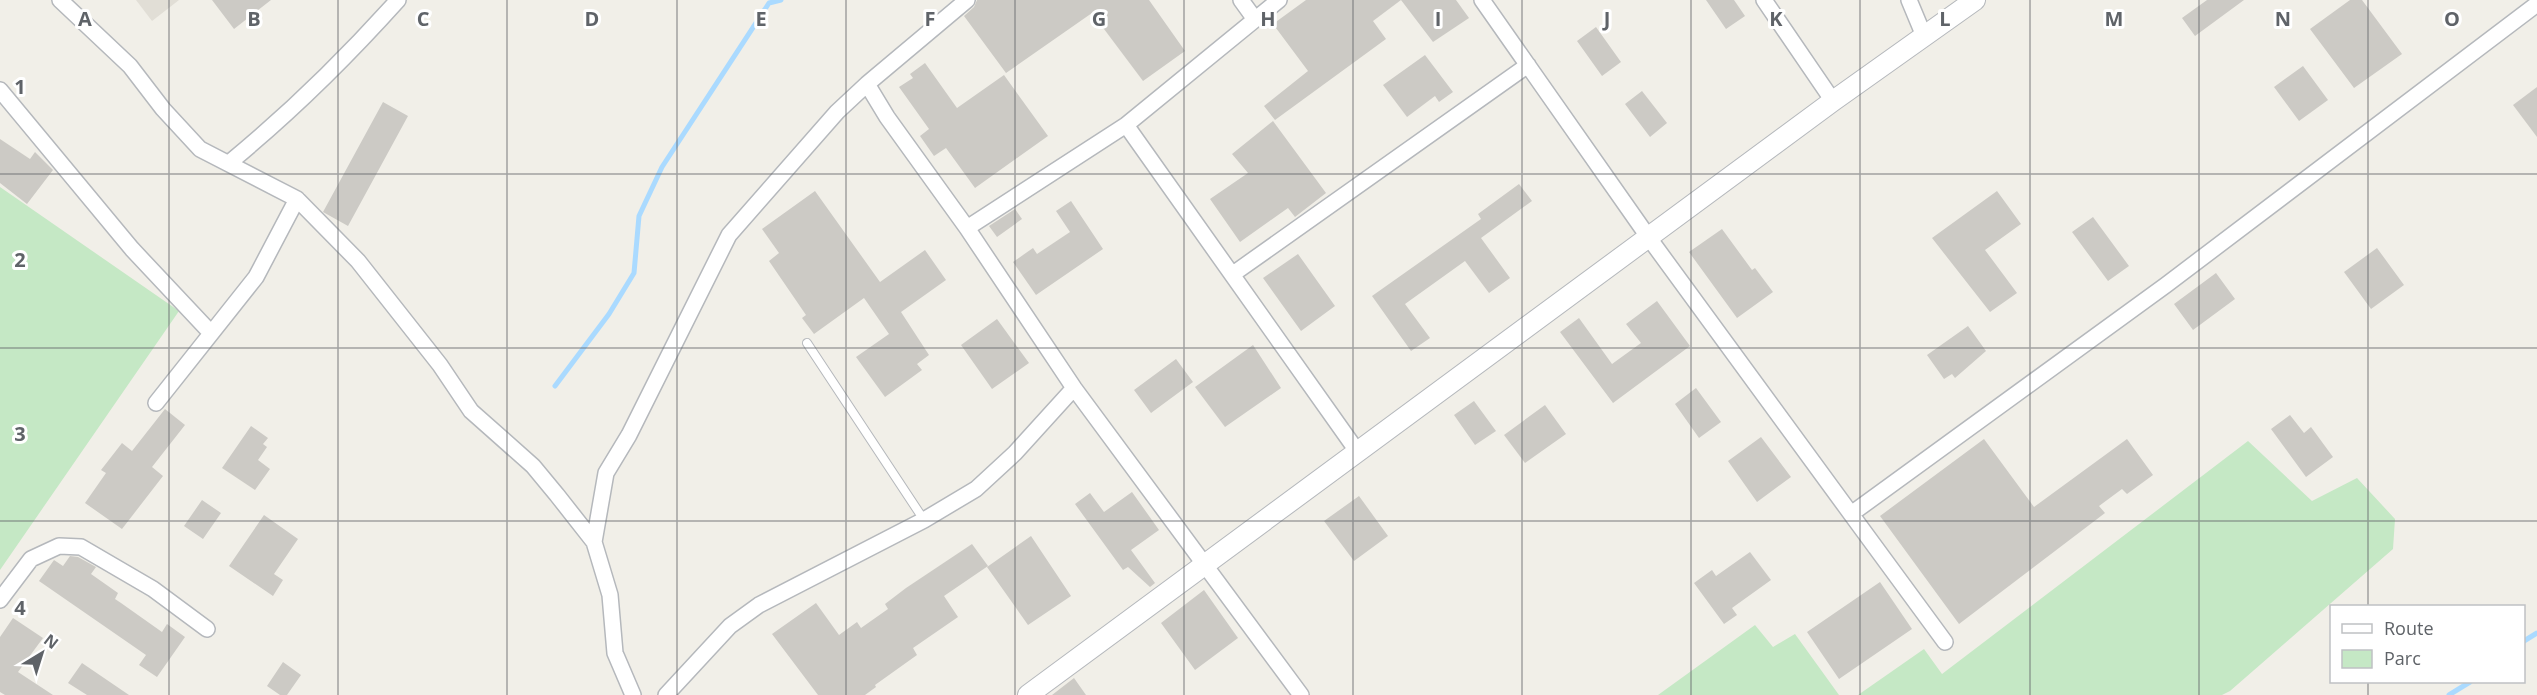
<svg xmlns="http://www.w3.org/2000/svg" width="2537" height="695" font-family="'Open Sans',sans-serif">
  <style>
    .education { fill: #e1ded6 }
    .green { fill: #c5e8c5 }
    .lines { fill: none; stroke-linecap: round; stroke-linejoin: round }
    .stream { stroke: #aadaff; stroke-width: 5 }
    .building { fill: #cccac5 }
    .service-casing { stroke: #b5b8bc; stroke-width: 10 }
    .minor-casing { stroke: #b5b8bc; stroke-width: 18 }
    .tertiary-casing { stroke: #b5b8bc; stroke-width: 22 }
    .service { stroke: #fff; stroke-width: 8 }
    .minor { stroke: #fff; stroke-width: 15 }
    .tertiary { stroke: #fff; stroke-width: 20 }
    .grid { fill: none; stroke: #5f6368; stroke-width: 1.5; stroke-opacity: 0.55 }
    .grid-label { font-size: 20px; text-anchor: middle; font-weight: bold; fill: #5f6368; stroke: #fff; stroke-width: 6; stroke-linejoin: round; paint-order: stroke }
  </style>
  <rect width="100%" height="100%" fill="#f1efe8"/>
  <path class="education" d="M 136,0 L 179,0 L 152,21 Z"/>
  <path class="green" d="M 0,187 L 179,311 L 0,570 Z
    M 2248,441 L 2312,501 L 2357,478 L 2395,519 L 2393,549 L 2230,691 L 2222,695 L 1858,695 L 1924,649 L 1942,674 Z
    M 1755,625 L 1773,647 L 1795,634 L 1839,695 L 1658,695 Z"/>
  <g class="lines">
    <path class="stream" d="M 555,386 L 609,314 L 634,273 L 639,216 L 662,167 L 769,3 L 781,0
      M 2524,641 L 2537,633
      M 2449,695 L 2470,682"/>
  </g>
  <path class="building" d="M 212,0 L 271,0 L 234,29 Z
    M 977,0 L 1149,0 L 1185,51 L 1143,81 L 1092,13 L 1006,73 L 964,16 L 974,7 Z
    M 1306,0 L 1456,0 L 1469,18 L 1433,42 L 1401,0 L 1373,21 L 1386,39 L 1275,120 L 1264,106 L 1308,71 L 1273,24 Z
    M 1706,0 L 1734,0 L 1745,16 L 1726,29 Z
    M 2207,0 L 2244,0 L 2195,36 L 2182,18 Z
    M 2350,0 L 2362,0 L 2402,54 L 2354,88 L 2310,29 Z
    M 1596,27 L 1621,62 L 1602,76 L 1577,41 Z
    M 1425,55 L 1453,92 L 1439,102 L 1435,96 L 1407,117 L 1383,85 Z
    M 925,63 L 957,108 L 1004,75 L 1048,136 L 975,188 L 946,148 L 934,156 L 920,136 L 929,129 L 899,87 L 913,78 L 910,74 Z
    M 2303,66 L 2328,100 L 2299,121 L 2274,87 Z
    M 2537,87 L 2537,137 L 2513,105 Z
    M 1642,91 L 1667,123 L 1650,137 L 1625,104 Z
    M 383,102 L 408,116 L 348,226 L 323,212 Z
    M 1273,121 L 1326,193 L 1295,217 L 1288,208 L 1240,242 L 1210,199 L 1248,173 L 1232,154 Z
    M 0,139 L 30,159 L 35,152 L 53,170 L 27,204 L 0,183 Z
    M 1519,184 L 1532,201 L 1481,238 L 1510,278 L 1489,293 L 1465,261 L 1405,304 L 1430,338 L 1411,351 L 1372,296 L 1481,219 L 1478,214 Z
    M 815,191 L 880,282 L 925,250 L 946,280 L 901,312 L 929,355 L 917,364 L 922,370 L 885,397 L 856,357 L 889,334 L 864,298 L 814,334 L 802,318 L 806,315 L 769,261 L 779,253 L 762,229 Z
    M 1997,191 L 2021,224 L 1985,250 L 2017,293 L 1990,312 L 1932,238 Z
    M 1071,201 L 1103,249 L 1036,295 L 1013,262 L 1033,248 L 1037,254 L 1070,232 L 1056,211 Z
    M 1015,209 L 1022,219 L 997,237 L 989,226 Z
    M 2093,217 L 2129,266 L 2108,281 L 2072,232 Z
    M 1722,229 L 1752,270 L 1755,268 L 1773,292 L 1737,318 L 1689,252 Z
    M 2377,248 L 2404,285 L 2371,309 L 2344,272 Z
    M 1298,254 L 1335,306 L 1301,331 L 1263,278 Z
    M 2216,273 L 2235,299 L 2193,330 L 2174,304 Z
    M 1657,301 L 1690,346 L 1613,403 L 1560,332 L 1579,318 L 1612,364 L 1641,343 L 1626,324 Z
    M 997,319 L 1029,363 L 992,389 L 961,345 Z
    M 1968,326 L 1986,351 L 1955,378 L 1952,374 L 1944,379 L 1927,355 Z
    M 1253,345 L 1281,388 L 1225,427 L 1195,387 Z
    M 1176,359 L 1193,382 L 1151,413 L 1134,390 Z
    M 1696,388 L 1721,422 L 1699,438 L 1675,404 Z
    M 1474,401 L 1496,431 L 1475,445 L 1454,415 Z
    M 1545,405 L 1566,434 L 1525,463 L 1504,435 Z
    M 165,409 L 185,425 L 152,467 L 163,476 L 122,529 L 85,503 L 106,473 L 101,470 L 122,443 L 132,451 Z
    M 2290,415 L 2304,433 L 2311,427 L 2333,457 L 2306,477 L 2271,429 Z
    M 251,426 L 268,438 L 263,444 L 267,447 L 258,460 L 270,469 L 255,490 L 222,468 Z
    M 1761,437 L 1791,477 L 1757,502 L 1728,461 Z
    M 1984,439 L 2034,507 L 2127,439 L 2153,475 L 2127,494 L 2122,489 L 2099,506 L 2105,513 L 1959,624 L 1880,516 Z
    M 1132,492 L 1159,530 L 1131,550 L 1155,583 L 1150,587 L 1128,567 L 1123,570 L 1075,504 L 1090,493 L 1104,512 Z
    M 1359,496 L 1388,536 L 1354,561 L 1324,521 Z
    M 202,500 L 221,513 L 203,539 L 184,526 Z
    M 264,515 L 298,539 L 274,574 L 283,580 L 273,596 L 229,566 Z
    M 1031,536 L 1071,596 L 1028,625 L 987,567 Z
    M 972,544 L 988,566 L 944,596 L 958,617 L 913,648 L 917,655 L 875,685 L 876,687 L 865,695 L 818,695 L 772,634 L 816,603 L 839,635 L 857,622 L 861,628 L 888,609 L 885,604 L 906,588 Z
    M 1750,552 L 1771,580 L 1732,608 L 1737,615 L 1724,624 L 1694,583 L 1712,570 L 1716,576 Z
    M 70,556 L 78,557 L 96,567 L 91,574 L 118,593 L 115,599 L 121,603 L 162,632 L 167,624 L 185,637 L 157,677 L 139,665 L 146,655 L 39,581 L 54,560 L 63,566 Z
    M 1880,582 L 1912,629 L 1839,679 L 1807,632 Z
    M 1204,590 L 1238,638 L 1195,670 L 1161,623 Z
    M 13,618 L 43,638 L 18,672 L 53,695 L 5,695 L 0,692 L 0,637 Z
    M 283,662 L 301,675 L 287,695 L 280,695 L 267,686 Z
    M 82,663 L 129,695 L 87,695 L 68,683 Z
    M 1074,678 L 1086,695 L 1052,695 Z"/>
  <g class="lines">
    <defs>
      <path id="service" d="M 807,343 L 924,520"/>
      <path id="minor" d="M 60,0 L 130,66 L 163,109 L 200,149 L 297,199 L 358,261 L 440,365 L 471,411 L 533,466 L 557,495 L 594,542 L 610,595 L 615,653 L 633,695
        M 967,0 L 867,84 L 887,117 L 967,228 L 1074,388 L 1301,695
        M 1241,0 L 1254,18
        M 1482,0 L 1649,238 L 1851,514
        M 1764,0 L 1833,101
        M 1909,0 L 1924,36
        M 0,90 L 132,249 L 210,332
        M 1126,125 L 1357,451
        M 229,163 C 290,113 345,59 398,0
        M 967,228 L 1126,125 L 1279,0
        M 1233,274 L 1528,65
        M 156,403 L 256,277 L 297,199
        M 594,542 L 606,473 L 629,435 L 729,235 L 837,112 L 867,84
        M 0,600 L 31,559 L 59,546 L 81,547 L 153,589 L 207,629
        M 1945,642 L 1851,514 L 2166,285 L 2537,4
        M 666,695 L 730,626 L 759,605 L 924,520 L 976,489 L 1015,453 L 1074,388"/>
      <path id="tertiary" d="M 1028,695 L 1833,101 L 1975,0"/>
    </defs>
    <use href="#service" class="service-casing"/>
    <use href="#minor" class="minor-casing"/>
    <use href="#tertiary" class="tertiary-casing"/>
    <use href="#service" class="service"/>
    <use href="#minor" class="minor"/>
    <use href="#tertiary" class="tertiary"/>
  </g>
  <path class="grid" d="M 169,0 L 169,695M 338,0 L 338,695M 507,0 L 507,695M 677,0 L 677,695M 846,0 L 846,695M 1015,0 L 1015,695M 1184,0 L 1184,695M 1353,0 L 1353,695M 1522,0 L 1522,695M 1691,0 L 1691,695M 1860,0 L 1860,695M 2030,0 L 2030,695M 2199,0 L 2199,695M 2368,0 L 2368,606M 0,174 L 2537,174M 0,348 L 2537,348M 0,521 L 2537,521M 2368,682 L 2368,695"/>
  <g class="grid-label">
    <text x="85" y="26">A</text>
    <text x="254" y="26">B</text>
    <text x="423" y="26">C</text>
    <text x="592" y="26">D</text>
    <text x="761" y="26">E</text>
    <text x="930" y="26">F</text>
    <text x="1099" y="26">G</text>
    <text x="1268" y="26">H</text>
    <text x="1438" y="26">I</text>
    <text x="1607" y="26">J</text>
    <text x="1776" y="26">K</text>
    <text x="1945" y="26">L</text>
    <text x="2114" y="26">M</text>
    <text x="2283" y="26">N</text>
    <text x="2452" y="26">O</text>
    <text x="20" y="94">1</text>
    <text x="20" y="267">2</text>
    <text x="20" y="441">3</text>
    <text x="20" y="615">4</text>
  </g>
  <rect x="2330" y="605" width="195" height="78" fill="#ffffff" stroke="#bfc1c3" stroke-width="1.5"/>
  <rect x="2342" y="624" width="30" height="9" fill="#ffffff" stroke="#bfc1c3" stroke-width="1.5"/>
  <text x="2384" y="635" font-size="18" fill="#5f6368">Route</text>
  <rect x="2342" y="650" width="30" height="18" fill="#c5e8c5" stroke="#bfc1c3" stroke-width="1.5"/>
  <text x="2384" y="665" font-size="18" fill="#5f6368">Parc</text>
  <g transform="translate(42 653) rotate(38)" stroke="#ffffff" stroke-width="4.5" paint-order="stroke">
  <path d="M0-4.5L10 22L0 15L-10 22Z" fill="#5f6368"/>
  <text y="-9" font-size="16" font-weight="bold" text-anchor="middle" fill="#5f6368">N</text>
  </g>
</svg>
